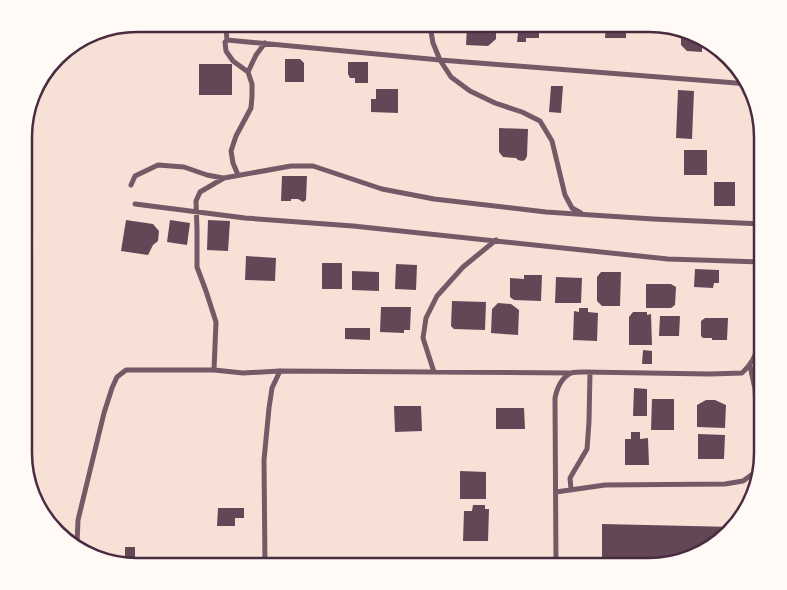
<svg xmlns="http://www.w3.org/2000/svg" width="787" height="590" font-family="'PT Sans Narrow',sans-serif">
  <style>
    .building { fill: #644757 }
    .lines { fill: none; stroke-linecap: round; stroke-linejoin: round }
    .minor { stroke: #755966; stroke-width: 5 }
    .rim { fill: none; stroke: #4a2c40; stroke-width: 2.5 }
  </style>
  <rect width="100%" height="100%" fill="#f7e1d7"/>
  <path class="building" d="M 626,24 L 626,38 L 605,38 L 606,25 Z
    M 539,25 L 539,38 L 526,38 L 526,42 L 517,42 L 518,33 L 510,33 L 510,26 Z
    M 467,26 L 496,26 L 496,39 L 488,46 L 466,45 Z
    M 681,34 L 702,43 L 702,52 L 687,51 L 681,45 Z
    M 285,59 L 300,59 L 304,63 L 304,82 L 285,82 Z
    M 348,62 L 368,62 L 368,83 L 355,83 L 355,78 L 350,78 L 348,74 Z
    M 199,64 L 232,64 L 232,95 L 199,95 Z
    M 551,86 L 563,86 L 561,113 L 549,112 Z
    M 376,89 L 398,89 L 398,113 L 371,112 L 371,99 L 376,99 Z
    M 678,90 L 694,91 L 692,139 L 676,138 Z
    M 499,128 L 528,129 L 527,156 L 525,160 L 522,161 L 518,160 L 516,158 L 503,157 L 499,152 Z
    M 684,150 L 707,150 L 707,175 L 684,175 Z
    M 282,176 L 307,176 L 306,200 L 303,202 L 298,199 L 291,199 L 291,201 L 281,201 Z
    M 714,182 L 735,182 L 735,206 L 714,206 Z
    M 126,220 L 153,224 L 159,231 L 158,241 L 153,245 L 148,255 L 121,251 Z
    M 170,220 L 190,223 L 187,245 L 167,242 Z
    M 208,220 L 230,221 L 228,251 L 207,250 Z
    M 246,256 L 276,258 L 275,281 L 245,280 Z
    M 322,263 L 342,263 L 342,289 L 322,289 Z
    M 396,264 L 417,265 L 416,290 L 395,289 Z
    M 695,269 L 719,270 L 719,283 L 714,283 L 713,288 L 694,287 Z
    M 352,271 L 379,272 L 379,291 L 352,290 Z
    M 601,272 L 621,272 L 620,306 L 602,306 L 597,301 L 597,277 Z
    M 524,275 L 542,275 L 541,301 L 514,300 L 510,297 L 510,278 L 524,279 Z
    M 556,277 L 582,278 L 581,303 L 555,303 Z
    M 646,284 L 671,284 L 676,287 L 675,305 L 671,308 L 646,308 Z
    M 452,301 L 486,302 L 485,330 L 454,329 L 451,326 Z
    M 498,303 L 511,304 L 519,310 L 518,335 L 491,333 L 492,309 Z
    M 381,307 L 411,307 L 410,330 L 404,330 L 404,333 L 380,332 Z
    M 579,308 L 588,308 L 588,312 L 598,313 L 597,341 L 573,340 L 574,311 L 579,312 Z
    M 633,312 L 647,312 L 647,315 L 651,314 L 652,345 L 629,345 L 629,317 Z
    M 660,316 L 680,316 L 679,336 L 659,336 Z
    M 705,318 L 728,318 L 727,340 L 712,340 L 712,338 L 703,338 L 701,336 L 701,321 Z
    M 345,328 L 370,328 L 370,340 L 345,339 Z
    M 643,350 L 652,351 L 652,364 L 642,364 Z
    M 634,388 L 647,389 L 647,416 L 633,416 Z
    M 652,399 L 674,399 L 674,430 L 651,430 Z
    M 706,400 L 715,400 L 726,405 L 725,428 L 697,427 L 697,405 Z
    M 394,406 L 421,406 L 422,431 L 395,432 Z
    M 496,408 L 524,408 L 525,429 L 496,429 Z
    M 631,432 L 640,432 L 640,439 L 648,438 L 649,465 L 625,465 L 625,439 L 631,439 Z
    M 698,434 L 725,435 L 724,459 L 698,459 Z
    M 460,471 L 486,472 L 486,499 L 460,499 Z
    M 473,505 L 485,505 L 485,509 L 489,509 L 488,541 L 463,541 L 464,511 L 472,511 Z
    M 218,508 L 244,508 L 244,518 L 235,518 L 235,526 L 217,526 Z
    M 602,524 L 735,527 L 700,555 L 649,566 L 602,566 Z
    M 125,547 L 135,547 L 135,566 L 130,566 L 106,556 L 125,556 Z
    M 216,559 L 226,559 L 226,566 L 216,566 Z"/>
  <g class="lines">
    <path class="minor" d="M 430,26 L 433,43 L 440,60 L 451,77 L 470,91 L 495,103 L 522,112 L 540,121 L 552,141 L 565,195 L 572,208 L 581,213
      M 226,29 L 227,40 L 225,42 L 226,51 L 233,61 L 248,72 L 252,84 L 252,96 L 251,108 L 236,136 L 231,151 L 233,163 L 238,175
      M 227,40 L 440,60 L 749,84
      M 248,72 L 256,55 L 265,43
      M 131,185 L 135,176 L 158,165 L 184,167 L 207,175 L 223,178
      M 135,204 L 245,218 L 353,226 L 668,259 L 761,262
      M 214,370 L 216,322 L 206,291 L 197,267 L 197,229 L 196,201 L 200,192 L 224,178 L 291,166 L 313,166 L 382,189 L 434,199 L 546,212 L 653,219 L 762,224
      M 434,372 L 423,338 L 426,318 L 437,296 L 463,267 L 496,240
      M 571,489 L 570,478 L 587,449 L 589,422 L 590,372
      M 556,492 L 605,485 L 725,484 L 743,481 L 754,473 L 758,451 L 755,389 L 750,366
      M 77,544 L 78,520 L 104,413 L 112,388 L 117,377 L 126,370 L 214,370 L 243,373 L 280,371 L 572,373
      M 265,566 L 264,460 L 269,408 L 272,388 L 280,371
      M 556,566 L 555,398 C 557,388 561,378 571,373 C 575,372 581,372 584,372 L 710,374 L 742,373 C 751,365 756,357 758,345 L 762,249 L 763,165"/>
  </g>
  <path d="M0 0H787V590H0ZM137 32H649A105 105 0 0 1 754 137V453A105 105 0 0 1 649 558H137A105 105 0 0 1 32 453V137A105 105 0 0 1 137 32Z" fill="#fffaf5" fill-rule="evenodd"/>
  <path class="rim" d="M137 32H649A105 105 0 0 1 754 137V453A105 105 0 0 1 649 558H137A105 105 0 0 1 32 453V137A105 105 0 0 1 137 32Z"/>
</svg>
